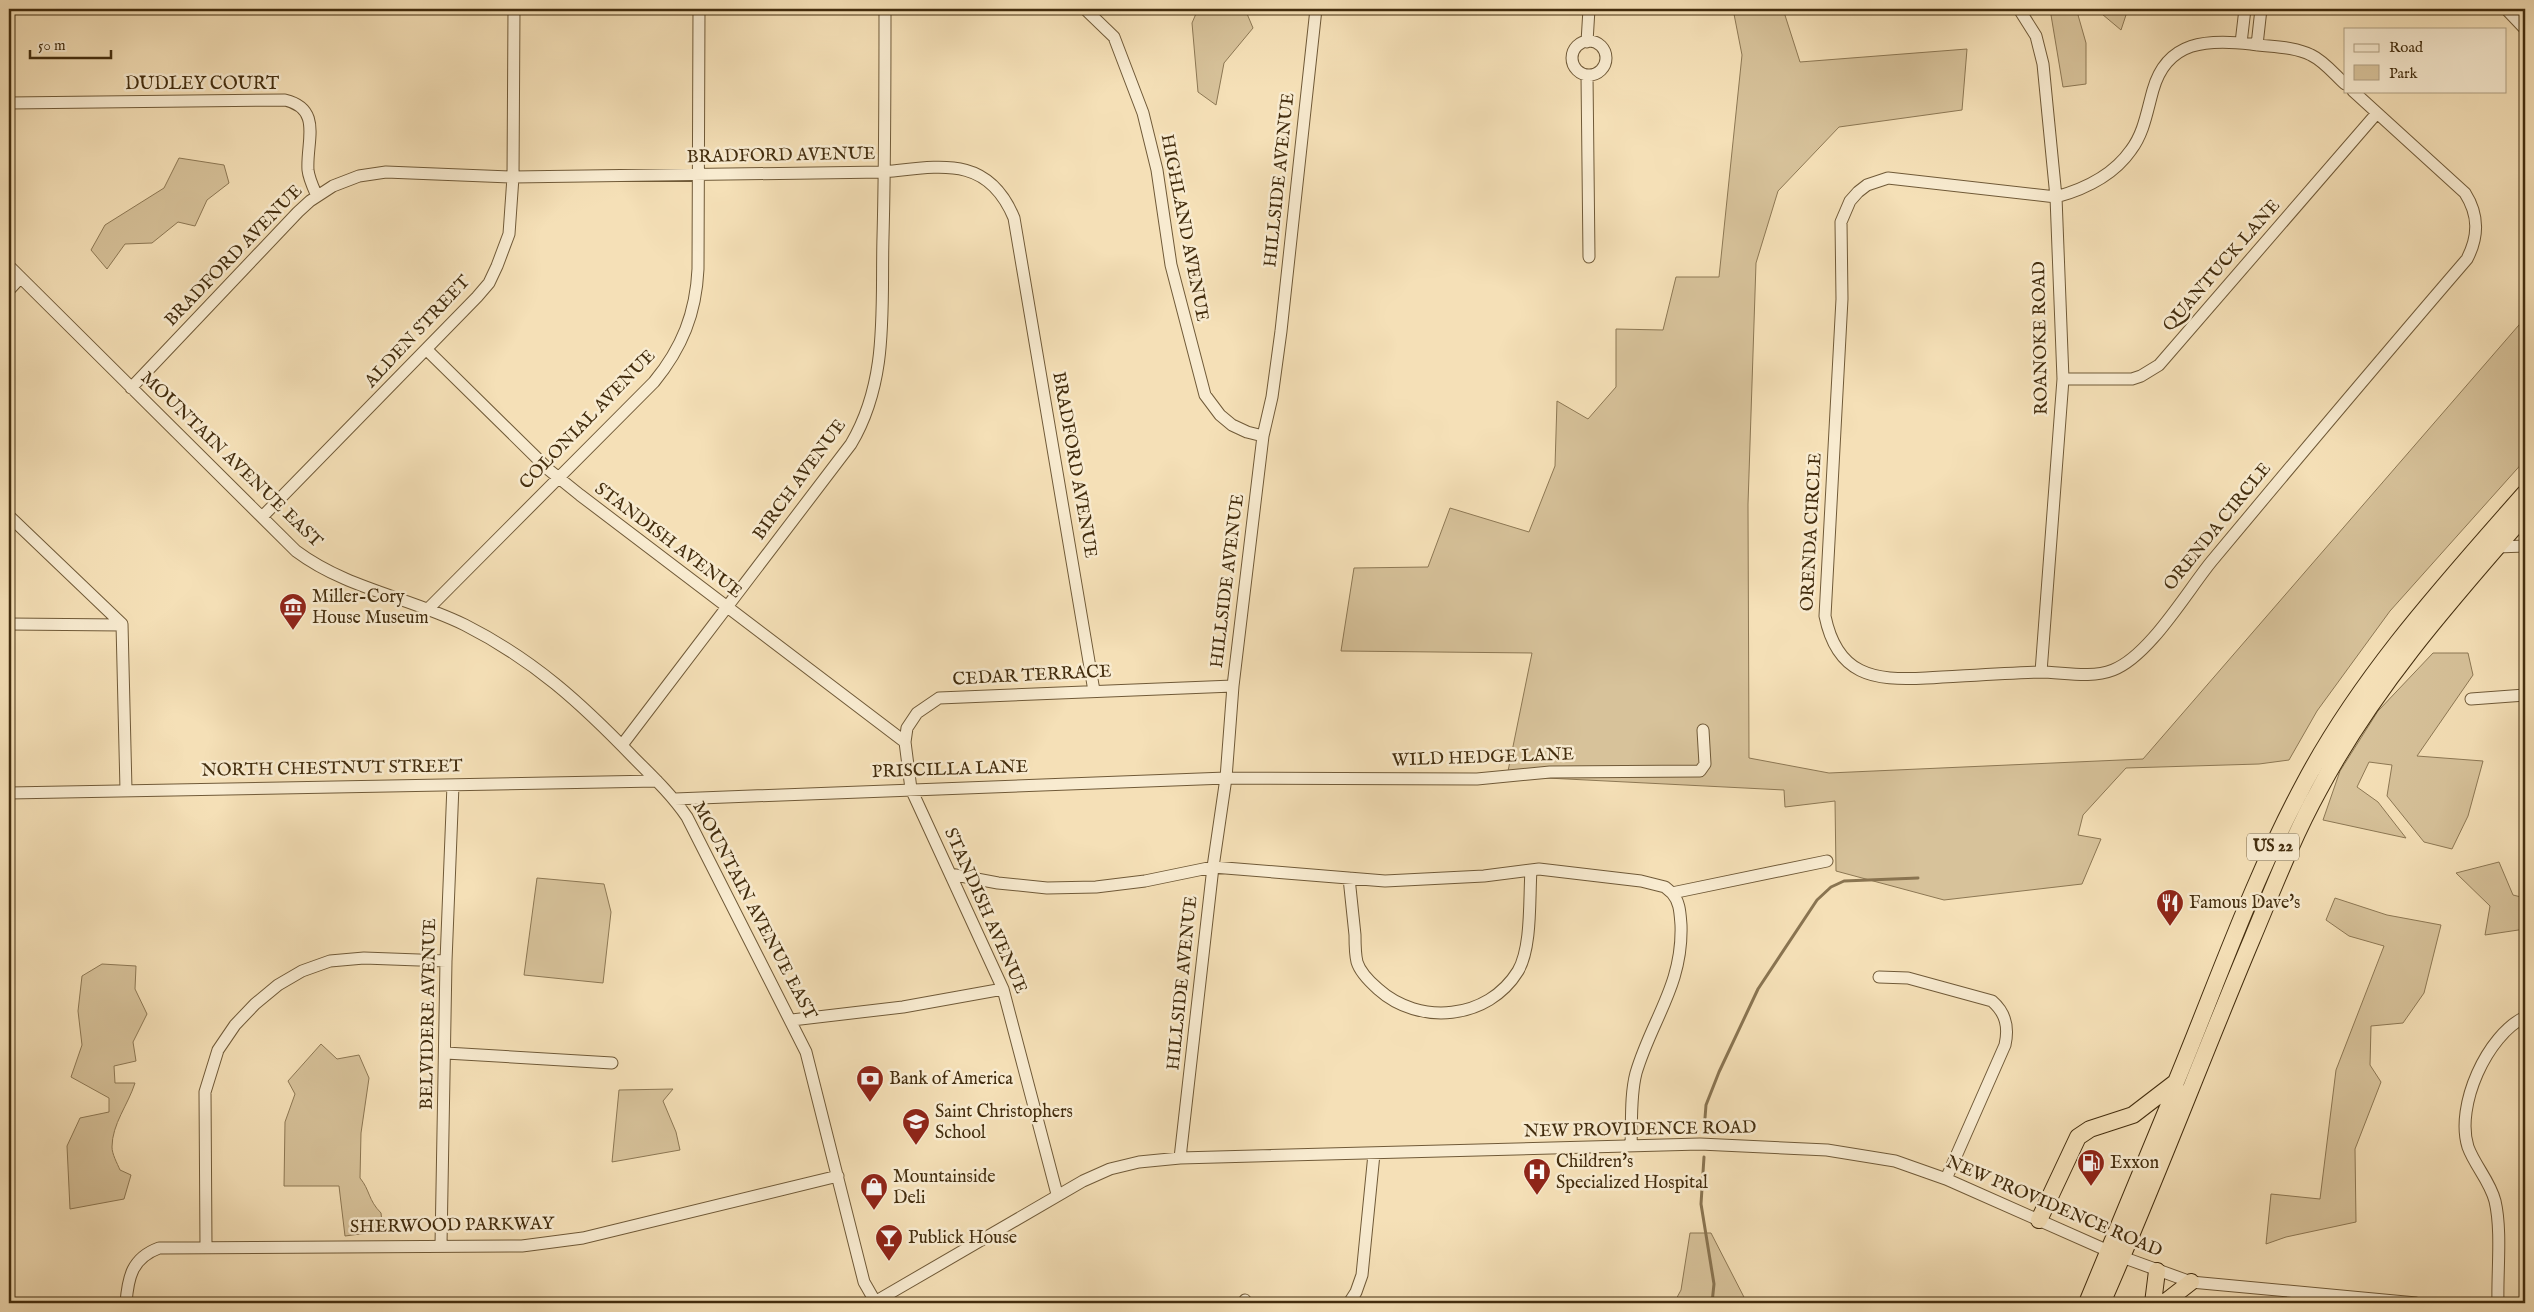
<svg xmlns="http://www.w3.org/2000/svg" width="2534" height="1312" font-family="'IM FELL English',serif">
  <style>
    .green { fill: #d7c29a; stroke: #8d7854 }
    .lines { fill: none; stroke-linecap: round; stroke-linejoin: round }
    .stream { stroke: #897451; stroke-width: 3 }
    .minor-casing { stroke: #705a38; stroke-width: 13 }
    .highway-casing { stroke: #432d0e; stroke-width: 18 }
    .minor { stroke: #f8ebd0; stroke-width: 11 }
    .highway { stroke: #f5e0b7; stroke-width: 16 }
    .labels { text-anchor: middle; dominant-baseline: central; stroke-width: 5; stroke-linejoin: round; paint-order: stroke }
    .shield { fill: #f8ebd0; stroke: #796648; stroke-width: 1 }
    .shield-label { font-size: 16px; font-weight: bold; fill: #432d0e }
    .street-label { font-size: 18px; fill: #432d0e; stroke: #f8ebd0 }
    .poi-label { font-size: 18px; fill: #432d0e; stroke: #f8ebd0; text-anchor: start }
  </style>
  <rect width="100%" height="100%" fill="#f5e0b7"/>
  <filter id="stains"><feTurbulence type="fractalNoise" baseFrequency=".004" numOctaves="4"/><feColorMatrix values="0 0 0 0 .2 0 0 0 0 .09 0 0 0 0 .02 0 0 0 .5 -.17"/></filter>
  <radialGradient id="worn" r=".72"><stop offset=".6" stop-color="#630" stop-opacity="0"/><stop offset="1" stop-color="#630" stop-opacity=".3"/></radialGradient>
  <path class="green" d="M 1198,9 L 1245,9 L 1253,28 L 1224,63 L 1216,105 L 1198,92 L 1192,23 Z
    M 1733,9 L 1783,9 L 1800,62 L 1967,49 L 1962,110 L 1839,127 L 1778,191 L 1756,263 L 1748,504 L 1749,758 L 1829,773 L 2143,759 L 2525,318 L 2525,460 L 2390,611 L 2317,711 L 2289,760 L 2259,764 L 2126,768 L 2083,815 L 2078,835 L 2101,839 L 2082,884 L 1944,900 L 1836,871 L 1835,801 L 1785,807 L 1784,790 L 1507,776 L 1532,653 L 1341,651 L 1354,568 L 1428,567 L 1450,508 L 1529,532 L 1555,466 L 1557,401 L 1588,419 L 1616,387 L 1616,329 L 1663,330 L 1676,277 L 1719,277 L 1742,55 Z
    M 2050,9 L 2083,9 L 2078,15 L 2086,43 L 2086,84 L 2063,87 Z
    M 2096,9 L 2128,9 L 2121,30 Z
    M 179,158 L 224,165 L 229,183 L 207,200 L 195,226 L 178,222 L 152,243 L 125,244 L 107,269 L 91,250 L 105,225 L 164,188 Z
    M 2433,653 L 2468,653 L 2473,675 L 2417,756 L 2483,761 L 2468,816 L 2452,849 L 2424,842 L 2387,796 L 2392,765 L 2369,762 L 2357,787 L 2378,802 L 2406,838 L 2323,820 L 2340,771 L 2378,711 Z
    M 2499,862 L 2513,895 L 2525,898 L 2525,929 L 2485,935 L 2490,906 L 2456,873 Z
    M 537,878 L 604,884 L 611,912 L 603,983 L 524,975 Z
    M 2335,898 L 2387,915 L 2441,925 L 2424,993 L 2403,1023 L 2371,1026 L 2370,1065 L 2381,1082 L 2355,1149 L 2356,1222 L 2286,1237 L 2266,1244 L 2271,1194 L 2320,1199 L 2336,1070 L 2384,946 L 2349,936 L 2326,920 Z
    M 102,964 L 136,966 L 135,989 L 147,1014 L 133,1042 L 136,1061 L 114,1066 L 115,1083 L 135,1083 C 128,1105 112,1124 112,1147 C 112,1154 117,1163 120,1170 L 131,1175 L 124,1199 L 70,1209 L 67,1146 L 80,1118 L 109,1112 L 109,1098 L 71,1077 L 82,1045 L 78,1011 L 82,976 Z
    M 321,1044 L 337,1059 L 359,1055 L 369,1078 L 361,1133 L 360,1178 C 370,1190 368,1200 381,1213 L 383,1231 L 345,1236 L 339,1186 L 284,1186 L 285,1122 L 295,1094 L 288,1081 Z
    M 673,1089 L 663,1101 L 676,1132 L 680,1150 L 612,1162 L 619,1090 Z
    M 1690,1233 L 1711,1233 L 1747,1303 L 1674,1303 L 1681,1290 Z"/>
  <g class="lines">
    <path class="stream" d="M 1704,1131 L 1706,1105 L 1719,1072 L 1758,989 L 1817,900 L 1831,887 L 1844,881 L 1918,878
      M 1704,1157 L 1701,1204 L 1714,1284 L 1712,1303"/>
    <defs>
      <path id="minor" d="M 1085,9 L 1114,37 L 1143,113 L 1157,170 L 1171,265 L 1205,395 L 1220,415 L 1232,425 L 1247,432 L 1263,436
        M 2019,9 L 2036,36 L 2043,64 L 2056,197 L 2063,379 L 2041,672
        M 2506,9 L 2525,29
        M1572 58a17 17 0 1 1 34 0a17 17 0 1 1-34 0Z
        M 1587,42 L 1589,9
        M 2241,43 L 2245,9
        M 2257,45 L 2261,9
        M 1587,75 L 1589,257
        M 2345,84 C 2335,75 2324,61 2311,55 C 2293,46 2270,47 2251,44 C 2208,39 2167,40 2153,90 C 2147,111 2144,133 2131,150 C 2113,176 2085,189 2056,197 L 1888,178 L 1867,185 L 1858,192 L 1850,201 L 1841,222 L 1842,299 L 1825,616 C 1837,675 1873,681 1926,678 C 1964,676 2002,673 2039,672 C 2063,672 2090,679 2113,670 C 2149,656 2186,593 2211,562 C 2296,460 2381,359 2467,259 C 2479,236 2479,215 2465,193 L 2353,91
        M 9,103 L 285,100 C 323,109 306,142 308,170 C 309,179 313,187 317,196
        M 9,266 L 296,551 C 347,589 408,597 465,625 C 534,660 581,703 634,758 C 653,777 672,795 687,817 L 806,1052 L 864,1282 L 876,1303
        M 9,290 L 20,278
        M 427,350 L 549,470 L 580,495 L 905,742
        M 2063,379 L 2132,379 L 2141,376 L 2159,365 L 2377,113
        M 131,388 L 298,212 L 310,201 L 333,186 L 359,176 L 386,172 L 513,177 L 884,172 C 941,166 988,155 1014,218 L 1094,691
        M 9,516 L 122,624 L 126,790
        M 262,517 L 477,297 L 489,283 L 497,266 L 509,234 L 513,177 L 514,9
        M 2497,547 L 2525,546
        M 428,609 L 654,382 C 682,348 696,313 698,269 L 699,9
        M 9,624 L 122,625
        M 2471,699 L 2525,695
        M 622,745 L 851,444 C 889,380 881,309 883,237 C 885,161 885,85 885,9
        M 9,793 L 657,781
        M 675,799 L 1226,778 L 1477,779 L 1550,772 L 1700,771 L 1705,764 L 1703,730
        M 950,874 L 998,883 L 1047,888 L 1096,887 L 1145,881 L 1213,867 L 1385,881 L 1484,876 L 1539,869 L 1641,881 L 1665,887 L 1672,893 L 1827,861
        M 1349,878 C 1351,897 1353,916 1355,935 C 1355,944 1355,954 1357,962 C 1360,972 1370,982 1378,989 C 1419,1026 1488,1020 1518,971 C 1532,947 1529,899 1531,870
        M 1879,977 L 1908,978 L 1992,1001 C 2006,1013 2009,1027 2005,1045 L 1946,1179
        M 792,1020 L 903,1007 L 1003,989
        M 446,1053 L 612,1063
        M 1631,1146 C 1632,1122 1630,1096 1636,1073 C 1652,1019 1683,985 1681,925 C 1680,913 1680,902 1672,893
        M 1180,1158 L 1213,867 L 1226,778 L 1233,686 L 1263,436 L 1272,397 L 1281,331 L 1316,9
        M 1057,1194 L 1003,989 L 911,789 L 905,742 L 907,728 L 917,713 L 939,698 L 1233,686
        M 441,1245 L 446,961 L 453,785
        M 206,1247 L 205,1092 L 218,1050 L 235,1025 L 255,1004 L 278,985 L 302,971 L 330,961 L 364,958 L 446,961
        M 1245,1300 L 1247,1303
        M 126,1303 C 128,1277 132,1258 159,1248 L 522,1246 L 583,1238 L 838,1176
        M 873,1303 L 1083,1181 L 1110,1169 L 1139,1162 L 1180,1158 L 1700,1144 L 1827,1150 L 1895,1161 L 1946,1179 L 2122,1257 L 2191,1282 L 2416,1303
        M 1349,1303 L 1356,1292 L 1362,1275 L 1374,1154
        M 2498,1303 C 2497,1272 2502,1231 2495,1201 C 2490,1181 2475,1166 2468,1147 C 2455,1106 2487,1035 2525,1017"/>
      <path id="highway" d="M 2039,1220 L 2078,1137 L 2090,1129 L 2133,1115 L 2176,1082
        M 2087,1303 L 2173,1095 L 2176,1082 C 2217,983 2253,879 2304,784 C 2361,676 2445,584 2525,493
        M 2102,1303 C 2155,1183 2201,1060 2252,939 C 2273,889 2293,837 2319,790 C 2373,688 2450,601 2525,515
        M 2153,1303 L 2157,1271
        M 2164,1303 L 2191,1282"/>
    </defs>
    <use href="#minor" class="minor-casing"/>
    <use href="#highway" class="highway-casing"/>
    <use href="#minor" class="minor"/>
    <use href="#highway" class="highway"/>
  </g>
  <defs>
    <symbol id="museum-pin" viewBox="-11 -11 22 30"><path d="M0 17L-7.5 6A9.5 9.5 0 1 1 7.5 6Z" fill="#8f2418" stroke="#f8ebd0"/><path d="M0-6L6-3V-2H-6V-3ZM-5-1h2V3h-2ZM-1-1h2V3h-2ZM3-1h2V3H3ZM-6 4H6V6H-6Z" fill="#fff"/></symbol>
    <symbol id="restaurant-pin" viewBox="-11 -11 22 30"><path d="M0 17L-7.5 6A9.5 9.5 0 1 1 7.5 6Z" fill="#8f2418" stroke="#f8ebd0"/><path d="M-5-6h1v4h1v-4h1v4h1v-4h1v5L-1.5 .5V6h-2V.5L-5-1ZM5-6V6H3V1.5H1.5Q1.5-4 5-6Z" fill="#fff"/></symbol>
    <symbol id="bank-pin" viewBox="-11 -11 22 30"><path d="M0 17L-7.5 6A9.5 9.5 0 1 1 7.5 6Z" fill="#8f2418" stroke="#f8ebd0"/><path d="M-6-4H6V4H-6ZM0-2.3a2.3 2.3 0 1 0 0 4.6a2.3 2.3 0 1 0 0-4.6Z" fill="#fff"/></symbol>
    <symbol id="school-pin" viewBox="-11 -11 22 30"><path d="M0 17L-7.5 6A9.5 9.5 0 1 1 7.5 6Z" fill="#8f2418" stroke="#f8ebd0"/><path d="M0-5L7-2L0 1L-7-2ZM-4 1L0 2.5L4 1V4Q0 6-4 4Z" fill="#fff"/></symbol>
    <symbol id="fuel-pin" viewBox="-11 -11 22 30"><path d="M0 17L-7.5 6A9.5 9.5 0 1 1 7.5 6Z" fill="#8f2418" stroke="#f8ebd0"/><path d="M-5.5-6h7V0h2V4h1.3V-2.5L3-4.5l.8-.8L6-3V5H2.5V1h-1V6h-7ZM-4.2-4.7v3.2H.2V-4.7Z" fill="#fff"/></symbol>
    <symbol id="hospital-pin" viewBox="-11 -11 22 30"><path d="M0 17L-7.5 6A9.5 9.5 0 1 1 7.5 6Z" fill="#8f2418" stroke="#f8ebd0"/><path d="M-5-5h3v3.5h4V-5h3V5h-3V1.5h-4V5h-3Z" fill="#fff"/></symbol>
    <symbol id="shop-pin" viewBox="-11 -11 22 30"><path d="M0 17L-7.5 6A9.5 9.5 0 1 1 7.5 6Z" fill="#8f2418" stroke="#f8ebd0"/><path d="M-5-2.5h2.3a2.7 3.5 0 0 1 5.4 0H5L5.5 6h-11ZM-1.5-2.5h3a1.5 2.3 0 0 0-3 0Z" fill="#fff"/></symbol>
    <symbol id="bar-pin" viewBox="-11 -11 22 30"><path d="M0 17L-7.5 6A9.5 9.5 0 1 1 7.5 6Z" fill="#8f2418" stroke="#f8ebd0"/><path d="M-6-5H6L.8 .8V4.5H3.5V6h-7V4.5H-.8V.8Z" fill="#fff"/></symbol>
  </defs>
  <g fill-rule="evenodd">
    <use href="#museum-pin" x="277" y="591" width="32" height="43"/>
    <use href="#restaurant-pin" x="2154" y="887" width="32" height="43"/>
    <use href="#bank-pin" x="854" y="1063" width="32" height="43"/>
    <use href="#school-pin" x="900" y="1106" width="32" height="43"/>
    <use href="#fuel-pin" x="2075" y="1147" width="32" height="43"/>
    <use href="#hospital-pin" x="1521" y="1156" width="32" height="43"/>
    <use href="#shop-pin" x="858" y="1171" width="32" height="43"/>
    <use href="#bar-pin" x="873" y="1222" width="32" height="43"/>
  </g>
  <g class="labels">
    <rect class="shield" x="2247" y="833.5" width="52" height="27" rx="4"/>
    <g class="shield-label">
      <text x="2273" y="847">US 22</text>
    </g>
    <g class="street-label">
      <text x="202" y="84">DUDLEY COURT</text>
      <text transform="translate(781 156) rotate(-1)">BRADFORD AVENUE</text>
      <text transform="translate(1280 180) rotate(-84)">HILLSIDE AVENUE</text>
      <text transform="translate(1184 228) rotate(79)">HIGHLAND AVENUE</text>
      <text transform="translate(234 256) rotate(-46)">BRADFORD AVENUE</text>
      <text transform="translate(2222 266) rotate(-49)">QUANTUCK LANE</text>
      <text transform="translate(418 332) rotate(-47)">ALDEN STREET</text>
      <text transform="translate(2041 338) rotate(-91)">ROANOKE ROAD</text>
      <text transform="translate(588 420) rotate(-46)">COLONIAL AVENUE</text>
      <text transform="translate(231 460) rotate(44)">MOUNTAIN AVENUE EAST</text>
      <text transform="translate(1074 465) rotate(80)">BRADFORD AVENUE</text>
      <text transform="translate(800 480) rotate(-54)">BIRCH AVENUE</text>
      <text transform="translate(2218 527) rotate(-51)">ORENDA CIRCLE</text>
      <text transform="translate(1812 532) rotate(-87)">ORENDA CIRCLE</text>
      <text transform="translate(668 541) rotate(37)">STANDISH AVENUE</text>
      <text transform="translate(1228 581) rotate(-83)">HILLSIDE AVENUE</text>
      <text transform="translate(1032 676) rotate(-3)">CEDAR TERRACE</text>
      <text transform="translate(1483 758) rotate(-2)">WILD HEDGE LANE</text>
      <text transform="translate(332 769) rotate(-1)">NORTH CHESTNUT STREET</text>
      <text transform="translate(950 770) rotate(-2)">PRISCILLA LANE</text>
      <text transform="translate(754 911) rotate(62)">MOUNTAIN AVENUE EAST</text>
      <text transform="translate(985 911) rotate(66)">STANDISH AVENUE</text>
      <text transform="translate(1183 983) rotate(-84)">HILLSIDE AVENUE</text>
      <text transform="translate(429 1014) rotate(-89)">BELVIDERE AVENUE</text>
      <text transform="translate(1640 1130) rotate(-1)">NEW PROVIDENCE ROAD</text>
      <text transform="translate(2054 1207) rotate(23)">NEW PROVIDENCE ROAD</text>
      <text transform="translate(452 1226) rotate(-1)">SHERWOOD PARKWAY</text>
    </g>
    <g class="poi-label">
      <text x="312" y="597">Miller-Cory<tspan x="312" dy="21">House Museum</tspan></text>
      <text x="2189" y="903">Famous Dave's</text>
      <text x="889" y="1079">Bank of America</text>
      <text x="935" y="1112">Saint Christophers<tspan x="935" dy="21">School</tspan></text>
      <text x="1556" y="1162">Children's<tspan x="1556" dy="21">Specialized Hospital</tspan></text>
      <text x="2110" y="1163">Exxon</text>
      <text x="893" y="1177">Mountainside<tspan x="893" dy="21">Deli</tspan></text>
      <text x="908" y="1238">Publick House</text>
    </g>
  </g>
  <rect width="2534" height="1312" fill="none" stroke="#f5e0b7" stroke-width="30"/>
  <rect x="10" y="10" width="2514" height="1292" fill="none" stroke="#432d0e" stroke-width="2.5"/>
  <rect x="15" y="15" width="2504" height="1282" fill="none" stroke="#432d0e"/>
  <rect x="2344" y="28" width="162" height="65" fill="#f8ebd0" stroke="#b09f82"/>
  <rect x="2354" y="44" width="25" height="8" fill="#f8ebd0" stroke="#b09f82"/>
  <text x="2389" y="52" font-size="15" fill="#432d0e">Road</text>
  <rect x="2354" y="65" width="25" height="15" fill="#d7c29a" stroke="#b09f82"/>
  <text x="2389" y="78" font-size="15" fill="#432d0e">Park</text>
  <path d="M30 50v8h81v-8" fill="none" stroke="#432d0e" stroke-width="2.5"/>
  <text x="38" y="50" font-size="15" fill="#432d0e" stroke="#f8ebd0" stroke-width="4" paint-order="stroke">50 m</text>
  <rect width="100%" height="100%" filter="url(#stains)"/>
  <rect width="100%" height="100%" fill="url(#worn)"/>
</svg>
